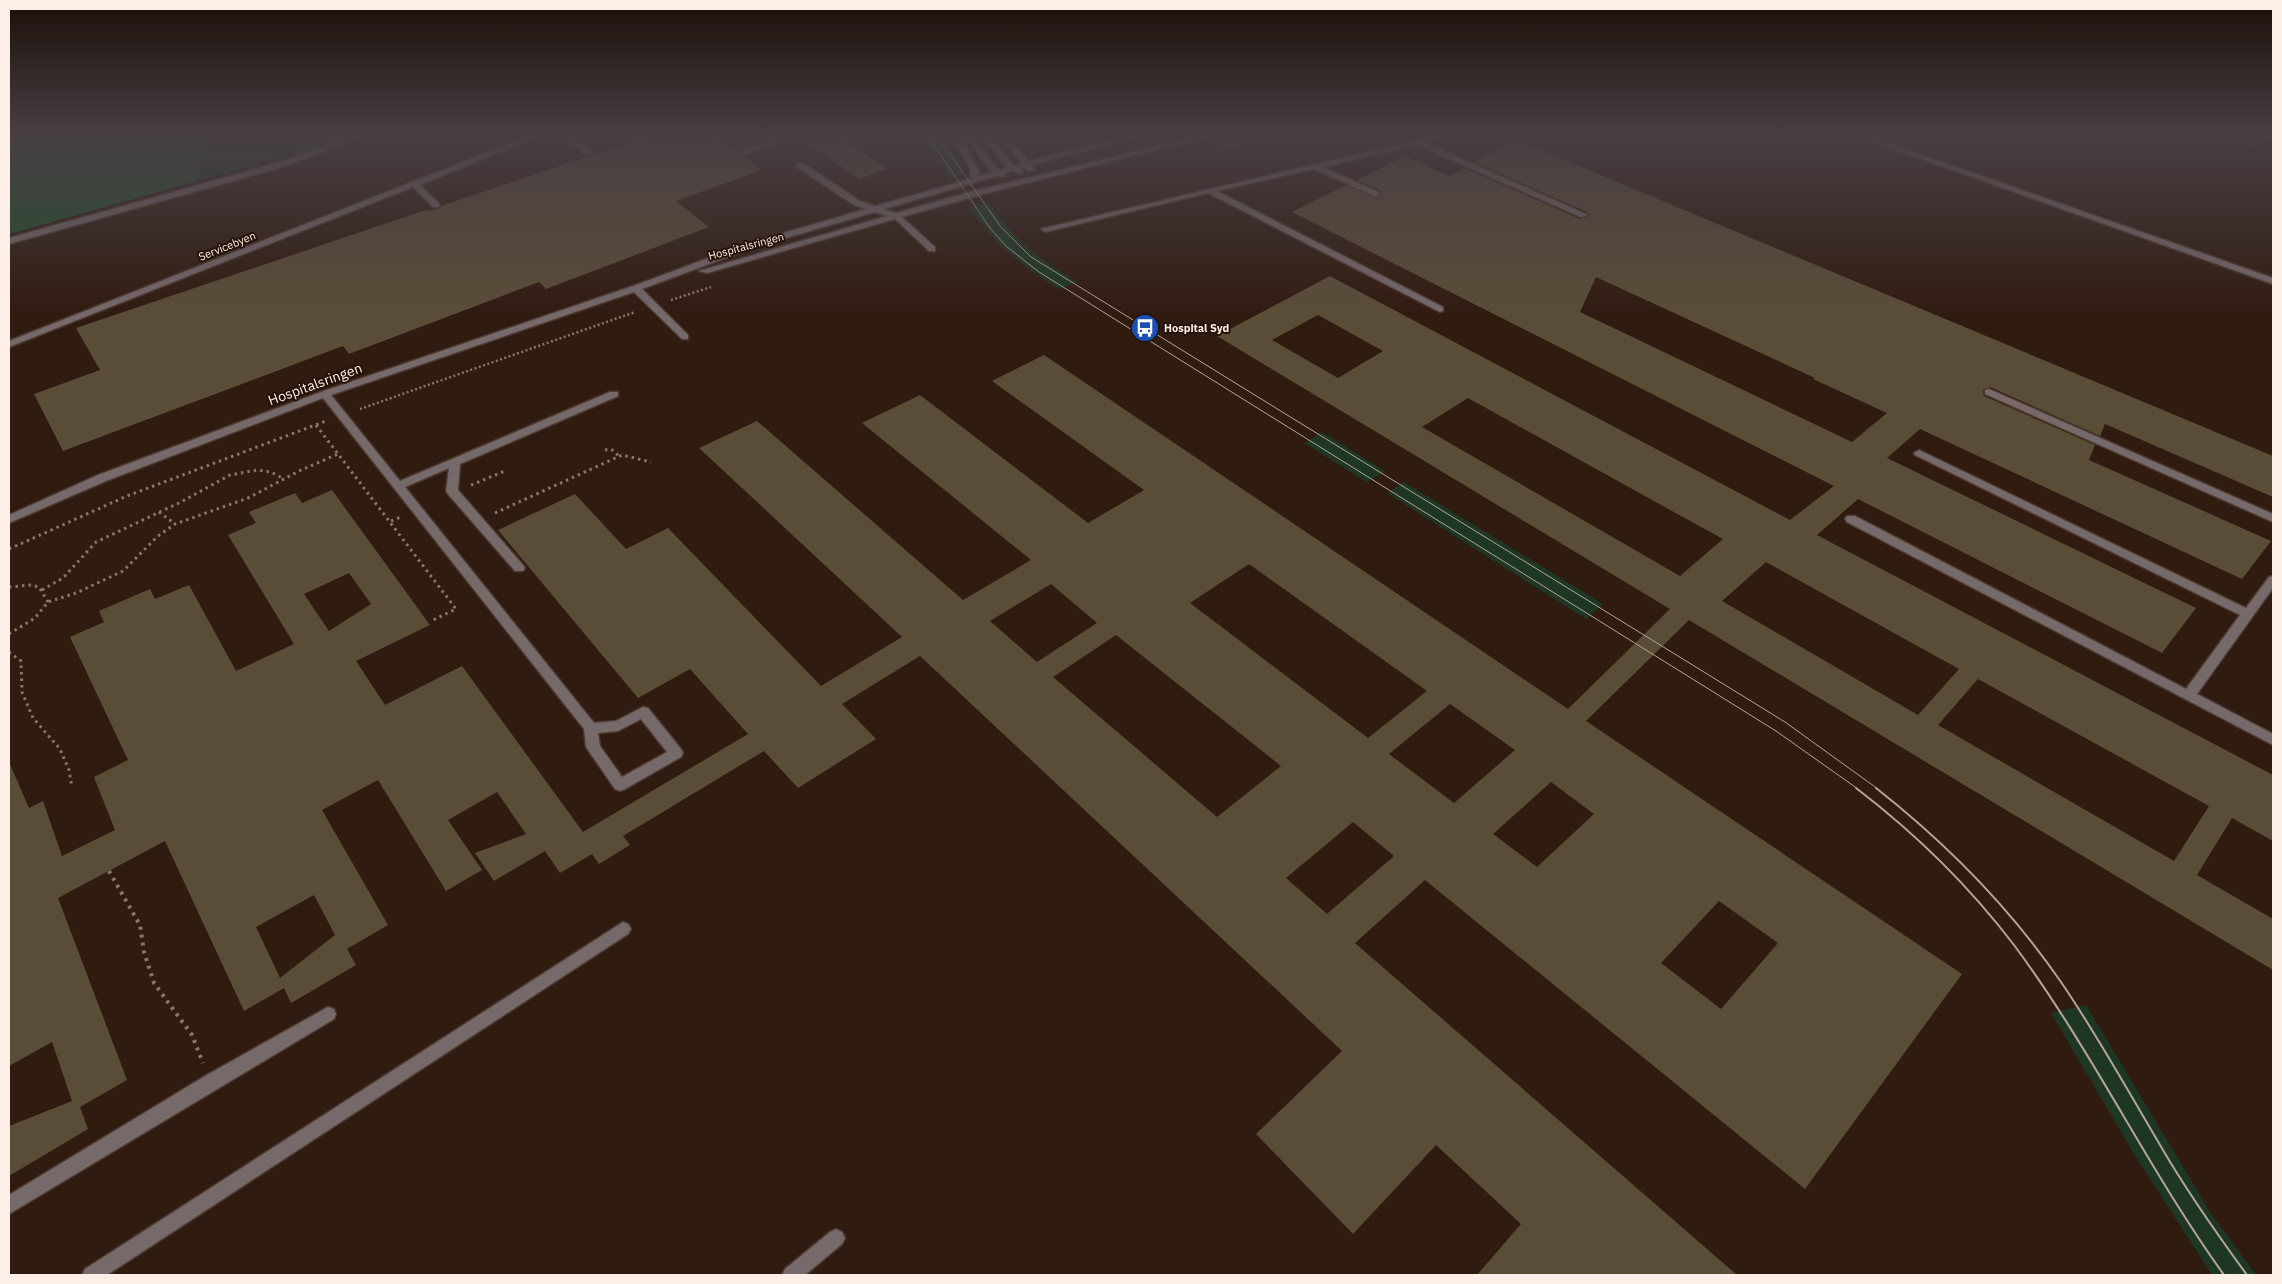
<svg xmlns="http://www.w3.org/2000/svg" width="2282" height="1284" font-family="'IBM Plex Sans',sans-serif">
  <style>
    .green { fill: #1e3724 }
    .forest { fill: #244f2f }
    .building { fill: #5a4d38; fill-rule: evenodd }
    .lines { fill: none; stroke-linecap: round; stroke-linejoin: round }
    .minor-casing { stroke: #4d392f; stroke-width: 3 }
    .path-far2 { stroke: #88766d; stroke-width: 2.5; stroke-dasharray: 2 2.5; stroke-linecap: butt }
    .path-far1 { stroke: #88766d; stroke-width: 3; stroke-dasharray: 2.5 4; stroke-linecap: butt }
    .path { stroke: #88766d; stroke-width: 4; stroke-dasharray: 3 5; stroke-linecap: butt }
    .minor { fill: #76696a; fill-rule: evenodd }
    .tram-far1 { stroke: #b4a39b; stroke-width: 1 }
    .tram { stroke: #b4a39b; stroke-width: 2 }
    .labels { text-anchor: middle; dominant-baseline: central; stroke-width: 4; stroke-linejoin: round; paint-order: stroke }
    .far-street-label { font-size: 11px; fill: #fdeee7; stroke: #251208 }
    .far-poi-label { font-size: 11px; font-weight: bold; fill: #fdeee7; stroke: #251208; text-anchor: start }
    .street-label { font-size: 14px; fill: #fdeee7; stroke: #251208 }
  </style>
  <rect width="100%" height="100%" fill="#301b11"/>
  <path class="green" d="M 9,135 L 352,135 L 270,161 L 9,234 Z
    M 921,135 L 942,135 L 964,168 L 961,175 L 951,180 Z
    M 989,203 C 1017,243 1036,256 1076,282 L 1059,289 C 1021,265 995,244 969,207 Z
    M 1322,432 L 1385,471 L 1367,482 L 1304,443 Z
    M 1404,482 L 1603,604 L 1586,619 L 1387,493 Z
    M 2086,1005 L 2210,1212 L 2256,1275 L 2212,1275 L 2134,1154 L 2051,1013 Z"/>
  <path class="forest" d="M 9,135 L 209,135 L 197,181 L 9,234 Z"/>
  <path class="building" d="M 652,135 L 711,135 L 722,142 L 724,141 L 762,170 L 676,201 L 709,227 L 546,289 L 539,282 L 349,354 L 343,346 L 63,451 L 34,394 L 100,370 L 76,328 L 423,211 L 439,209 L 441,206 Z
    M 796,135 L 837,135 L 887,169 L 859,179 Z
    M 1517,140 L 2273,456 L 2273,497 L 2105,424 L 2100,436 L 1990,387 L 1983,390 L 1984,396 L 2095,445 L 2089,460 L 2271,541 L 2242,579 L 1920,429 L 1887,458 L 2196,608 L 2162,653 L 1858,499 L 1817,535 L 2273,775 L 2273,841 L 2232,818 L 2197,875 L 2273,919 L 2273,970 L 1689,620 L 1586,721 L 1962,974 L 1805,1189 L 1425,880 L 1355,943 L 1737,1275 L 1477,1275 L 1521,1224 L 1436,1145 L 1353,1234 L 1256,1134 L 1342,1051 L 920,656 L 842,704 L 876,739 L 798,788 L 764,751 L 623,836 L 630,845 L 599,864 L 592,854 L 560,873 L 545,851 L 494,881 L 475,853 L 526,834 L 497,792 L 448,820 L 482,870 L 446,891 L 378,780 L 322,810 L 388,925 L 347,949 L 356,965 L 291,1003 L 284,988 L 244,1011 L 165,841 L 58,898 L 127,1080 L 80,1107 L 88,1129 L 9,1176 L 9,1126 L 72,1101 L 52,1042 L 9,1066 L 9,762 L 29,808 L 43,801 L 62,856 L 115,830 L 94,777 L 128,760 L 70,637 L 104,622 L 99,611 L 150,589 L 155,599 L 189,585 L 236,671 L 294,644 L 228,535 L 256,523 L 249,512 L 295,493 L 302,503 L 332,490 L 430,625 L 356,661 L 385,705 L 462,666 L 583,832 L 748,734 L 690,669 L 638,698 L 498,530 L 575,494 L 626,549 L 668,528 L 821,686 L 902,637 L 699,448 L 757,421 L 963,600 L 1031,560 L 862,423 L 920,395 L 1088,523 L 1144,490 L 992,381 L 1044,355 L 1568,709 L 1670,609 L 1217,336 L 1330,276 L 1790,520 L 1834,486 L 1292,212 L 1346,185 L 1377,198 L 1382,194 L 1380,190 L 1357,180 L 1405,156 L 1449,176 L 1464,168 L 1580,219 L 1590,216 L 1589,213 L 1474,162 ZM 1596,277 L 1815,378 L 1813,379 L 1887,413 L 1852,442 L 1580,312 ZM 1318,315 L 1383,351 L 1338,378 L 1272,340 ZM 1468,398 L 1672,511 L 1723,539 L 1680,576 L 1422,427 ZM 1766,562 L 1959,669 L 1918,715 L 1722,601 ZM 1249,564 L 1427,691 L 1368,738 L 1190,603 ZM 349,573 L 371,604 L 329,631 L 304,594 ZM 1051,584 L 1097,623 L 1037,662 L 990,621 ZM 1116,635 L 1281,766 L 1217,817 L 1053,677 ZM 1978,679 L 2209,806 L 2174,861 L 1938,725 ZM 1450,704 L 1515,750 L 1454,803 L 1389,754 ZM 1551,782 L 1594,814 L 1537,867 L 1493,834 ZM 1353,822 L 1394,856 L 1327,914 L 1286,878 ZM 314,895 L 335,935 L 280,978 L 256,927 ZM 1719,901 L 1778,943 L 1721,1009 L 1661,963 Z"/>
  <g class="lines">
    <defs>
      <path id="minor" d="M 355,135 L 366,135 L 286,166 L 9,244 L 9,238 L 280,162 Z
        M 531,135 L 542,135 L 420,185 L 439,203 L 439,207 L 433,207 L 413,187 L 9,347 L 9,341 Z
        M 561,135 L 570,135 L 594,153 L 587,155 Z
        M 771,135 L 779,135 L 778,143 L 744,154 L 740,152 L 771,140 Z
        M 952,135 L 960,135 L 979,171 L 979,176 L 992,172 L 981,159 L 966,135 L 974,135 L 987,157 L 999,170 L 1007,168 L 982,135 L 990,135 L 1014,166 L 1022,163 L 998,135 L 1006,135 L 1029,161 L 1131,135 L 1144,135 L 1032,165 L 1035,169 L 1034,171 L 1028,171 L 1025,168 L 1020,169 L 1023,172 L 1022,174 L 1012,171 L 1005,173 L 1005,177 L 997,176 L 884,209 L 896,213 L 974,191 L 1202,135 L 1215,135 L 980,195 L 902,217 L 935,247 L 935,251 L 929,251 L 895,219 L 707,273 L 699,271 L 887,216 L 875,212 L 755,247 L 642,289 L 688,335 L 688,339 L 682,339 L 634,292 L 331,395 L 400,481 L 610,392 L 618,392 L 618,396 L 460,464 L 458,490 L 523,565 L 525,568 L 523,571 L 515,571 L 448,494 L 446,491 L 449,468 L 405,487 L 594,723 L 616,721 L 643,707 L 648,708 L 681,749 L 683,753 L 681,757 L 625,789 L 620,791 L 615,789 L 586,747 L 584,729 L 323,398 L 106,481 L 9,523 L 9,515 L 98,475 L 321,392 L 633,286 L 749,243 L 866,209 L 854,205 L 797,167 L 797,163 L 803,163 L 860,201 L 875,206 L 970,179 L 971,171 ZM 641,719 L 667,752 L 622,777 L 600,746 L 598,733 L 618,731 Z
        M 1439,135 L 1452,135 L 1426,143 L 1588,215 L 1581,217 L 1417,145 L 1323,167 L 1379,192 L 1380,194 L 1376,197 L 1314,169 L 1217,191 L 1443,307 L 1443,311 L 1440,312 L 1208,193 L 1045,232 L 1041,229 Z
        M 1854,135 L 1865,135 L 2273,278 L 2273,284 Z
        M 2261,135 L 2273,135 L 2273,139 L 2262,137 Z
        M 1989,389 L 2273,514 L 2273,522 L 1985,394 L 1985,390 Z
        M 1919,450 L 2246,608 L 2269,577 L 2273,576 L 2273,588 L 2197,694 L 2273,734 L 2273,745 L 1847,522 L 1845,519 L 1847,516 L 1855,516 L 2186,689 L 2240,615 L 1915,455 L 1914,453 Z
        M 623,922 L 628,924 L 631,929 L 628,934 L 107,1275 L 82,1275 L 85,1269 Z
        M 328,1007 L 334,1009 L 336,1014 L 334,1019 L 9,1214 L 9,1195 L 205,1076 Z
        M 836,1229 L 842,1232 L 845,1238 L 842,1244 L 805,1275 L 782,1275 L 785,1269 L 830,1232 Z"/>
    </defs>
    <use href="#minor" class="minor-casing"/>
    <path class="path-far2" d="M 2224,135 L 2251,146
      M 1220,148 L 1284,135
      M 671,300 L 711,287
      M 360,409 L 635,312"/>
    <path class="path-far1" d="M 316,425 L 456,609 L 431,621
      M 605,450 L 611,449 L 619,456
      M 471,485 L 505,471
      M 159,512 L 175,524
      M 495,513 L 622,455 L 651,462
      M 391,521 L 401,517
      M 9,549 L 127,496 L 326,421
      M 9,587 L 30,585 L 39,587 L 48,602
      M 42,590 L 63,578 L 96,542 L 179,503 L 230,475 L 257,470 L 271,472 L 284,479
      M 9,634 L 35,618 L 48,602 L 76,593 L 123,571 L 158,536 L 175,524 L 248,498 L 299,471 L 338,454
      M 9,652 L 21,661 L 22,692 L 33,718 L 60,749 L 69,770 L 72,787"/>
    <path class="path" d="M 109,871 L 140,925 L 144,952 L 154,983 L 192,1035 L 203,1063"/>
    <use href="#minor" class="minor"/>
    <path class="tram-far1" d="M 927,135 L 990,228 L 1006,246 L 1039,272 L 1776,731 L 1858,789
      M 937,135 L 1000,226 L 1031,257 L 1785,722 L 1878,789"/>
    <path class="tram" d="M 1856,788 C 1915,833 1969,886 2014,945 C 2092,1050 2148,1169 2224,1275
      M 1876,788 C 1946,843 2010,908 2061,982 C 2098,1036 2129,1093 2163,1150 C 2188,1193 2217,1234 2247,1275"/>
  </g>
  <linearGradient id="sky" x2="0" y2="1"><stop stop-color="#1a0f09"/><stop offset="0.43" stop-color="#483f43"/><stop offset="1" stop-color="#483f43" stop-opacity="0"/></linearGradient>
  <rect width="2282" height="315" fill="url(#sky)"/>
  <defs>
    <symbol id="bus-disc" viewBox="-11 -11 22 22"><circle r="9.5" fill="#1a4fb4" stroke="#251208"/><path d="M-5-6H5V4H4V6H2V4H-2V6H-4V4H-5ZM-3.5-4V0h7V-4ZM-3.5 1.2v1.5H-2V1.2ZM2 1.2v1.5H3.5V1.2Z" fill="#fff"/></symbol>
  </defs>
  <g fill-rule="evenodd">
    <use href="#bus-disc" x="1129" y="312" width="32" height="32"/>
  </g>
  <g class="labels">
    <g class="far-street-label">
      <text transform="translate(227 246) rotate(-22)">Servicebyen</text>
      <text transform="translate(746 246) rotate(-15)">Hospitalsringen</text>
    </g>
    <g class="far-poi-label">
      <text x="1164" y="328">Hospital Syd</text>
    </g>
    <g class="street-label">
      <text transform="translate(315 384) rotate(-20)">Hospitalsringen</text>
    </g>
  </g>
  <rect width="2282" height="1284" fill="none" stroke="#fdeee7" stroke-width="20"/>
</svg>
